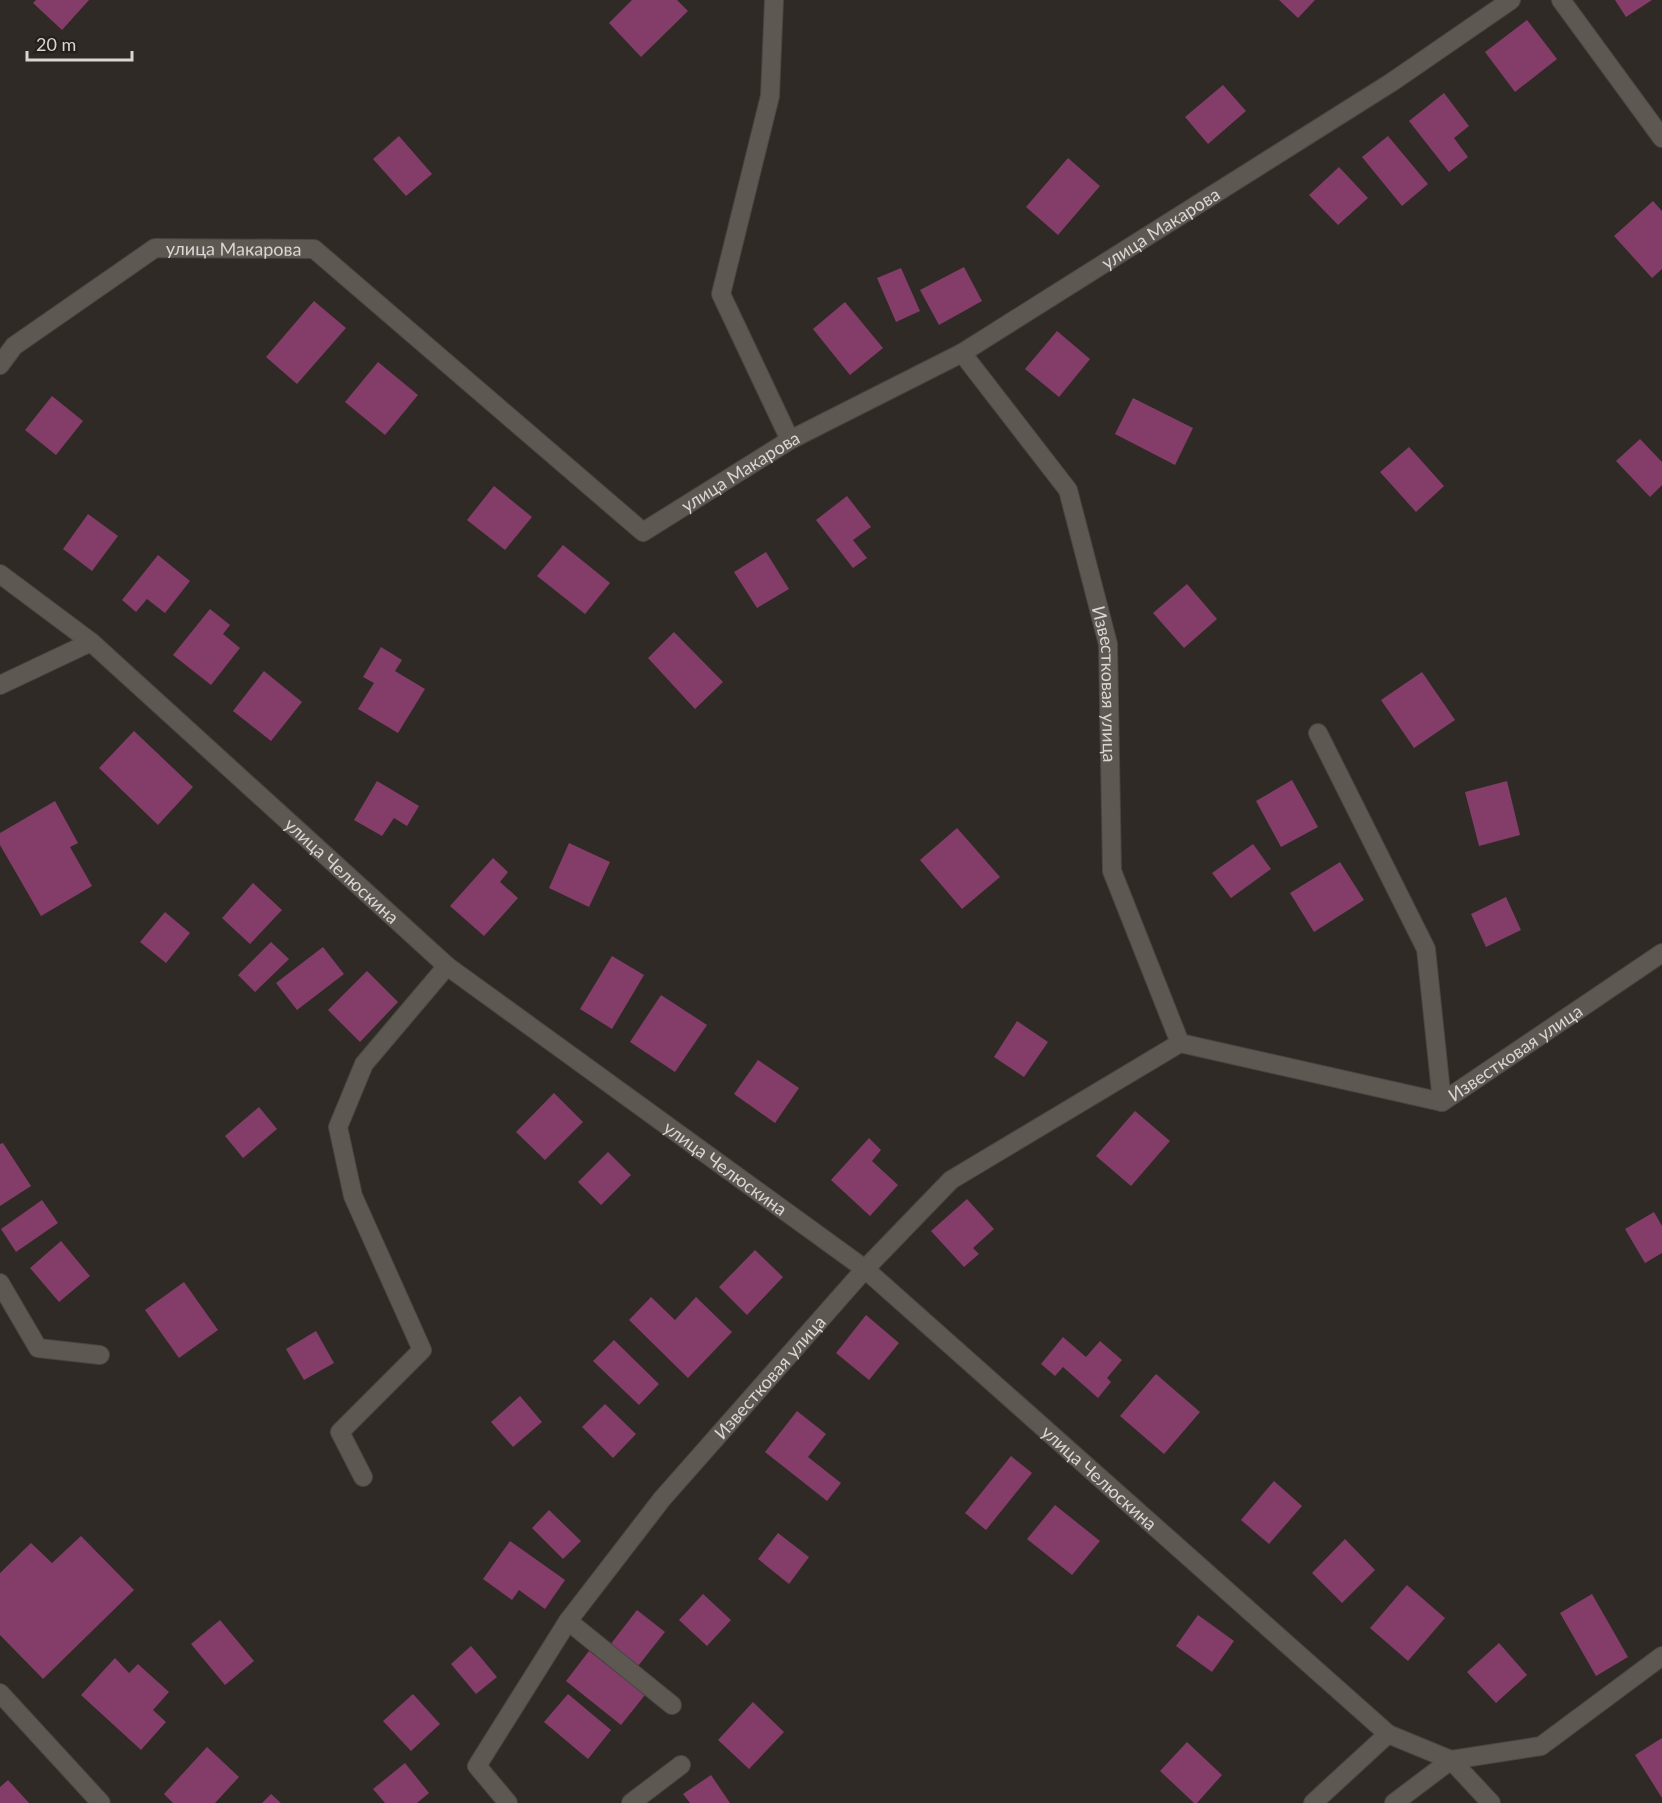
<svg xmlns="http://www.w3.org/2000/svg" width="1662" height="1803" font-family="Lato,sans-serif">
  <style>
    .building { fill: #843d69 }
    .lines { fill: none; stroke-linecap: round; stroke-linejoin: round }
    .minor-casing { stroke: #494541; stroke-width: 20 }
    .minor { stroke: #5e5853; stroke-width: 18 }
    .labels { text-anchor: middle; dominant-baseline: central; stroke-width: 4.5; stroke-linejoin: round; paint-order: stroke }
    .street-label { font-size: 18px; fill: #d8d5d2; stroke: #25201b }
  </style>
  <rect width="100%" height="100%" fill="#2f2a25"/>
  <path class="building" d="M 36,0 L 89,0 L 62,30 L 33,3 Z
    M 632,0 L 677,0 L 688,11 L 641,57 L 609,23 Z
    M 1279,0 L 1315,0 L 1298,18 Z
    M 1615,0 L 1652,0 L 1626,17 Z
    M 1527,20 L 1557,59 L 1515,92 L 1485,52 Z
    M 1223,85 L 1246,111 L 1208,144 L 1185,117 Z
    M 1444,93 L 1469,126 L 1454,138 L 1468,157 L 1449,172 L 1409,121 Z
    M 399,136 L 432,174 L 406,196 L 373,159 Z
    M 1388,136 L 1428,184 L 1402,206 L 1362,157 Z
    M 1068,158 L 1100,186 L 1058,235 L 1026,207 Z
    M 1339,167 L 1368,198 L 1338,225 L 1309,195 Z
    M 1653,201 L 1662,211 L 1662,269 L 1652,278 L 1614,236 Z
    M 964,267 L 982,301 L 939,325 L 920,290 Z
    M 901,268 L 920,311 L 896,322 L 877,278 Z
    M 314,301 L 346,328 L 297,384 L 266,357 Z
    M 845,302 L 883,348 L 850,375 L 813,329 Z
    M 1057,331 L 1090,359 L 1059,397 L 1025,369 Z
    M 378,362 L 418,395 L 385,435 L 345,402 Z
    M 52,396 L 83,421 L 56,455 L 25,430 Z
    M 1133,398 L 1193,428 L 1175,465 L 1115,434 Z
    M 1640,439 L 1662,462 L 1662,485 L 1650,497 L 1616,461 Z
    M 1409,447 L 1444,486 L 1416,512 L 1380,472 Z
    M 494,486 L 532,517 L 505,550 L 467,520 Z
    M 847,496 L 871,527 L 853,540 L 867,558 L 853,568 L 816,520 Z
    M 88,514 L 118,536 L 92,571 L 63,549 Z
    M 563,545 L 610,583 L 585,614 L 537,576 Z
    M 766,552 L 789,589 L 757,608 L 734,572 Z
    M 158,555 L 190,581 L 165,613 L 147,599 L 136,612 L 122,600 Z
    M 1187,584 L 1217,619 L 1184,648 L 1153,613 Z
    M 210,609 L 230,625 L 223,634 L 240,648 L 211,685 L 173,655 Z
    M 674,632 L 723,682 L 695,709 L 648,658 Z
    M 381,647 L 402,660 L 395,671 L 425,689 L 398,733 L 358,709 L 374,683 L 363,677 Z
    M 264,671 L 302,702 L 271,741 L 233,711 Z
    M 1422,672 L 1455,720 L 1414,748 L 1381,700 Z
    M 134,731 L 193,787 L 158,825 L 99,768 Z
    M 1292,780 L 1318,827 L 1281,847 L 1256,801 Z
    M 377,781 L 419,806 L 407,826 L 394,818 L 382,836 L 354,820 Z
    M 1507,781 L 1520,835 L 1479,846 L 1465,792 Z
    M 55,801 L 78,843 L 70,847 L 92,886 L 41,916 L 0,845 L 0,833 Z
    M 957,828 L 1000,877 L 962,909 L 920,860 Z
    M 569,843 L 610,862 L 589,907 L 549,888 Z
    M 1253,844 L 1271,869 L 1231,898 L 1212,873 Z
    M 493,858 L 508,872 L 500,882 L 518,898 L 484,936 L 450,906 Z
    M 1340,862 L 1364,900 L 1314,932 L 1290,893 Z
    M 253,883 L 282,910 L 250,944 L 222,918 Z
    M 1506,897 L 1521,930 L 1486,947 L 1471,914 Z
    M 165,912 L 190,933 L 166,963 L 140,942 Z
    M 271,942 L 289,959 L 255,992 L 238,975 Z
    M 323,947 L 344,974 L 297,1010 L 276,983 Z
    M 612,956 L 644,975 L 612,1029 L 580,1009 Z
    M 367,971 L 398,1002 L 360,1042 L 328,1010 Z
    M 661,995 L 707,1025 L 675,1072 L 630,1042 Z
    M 1017,1021 L 1048,1042 L 1024,1077 L 994,1057 Z
    M 758,1060 L 799,1088 L 775,1123 L 734,1094 Z
    M 554,1093 L 583,1122 L 545,1160 L 516,1132 Z
    M 259,1107 L 277,1129 L 243,1158 L 225,1136 Z
    M 1135,1111 L 1170,1141 L 1131,1186 L 1096,1156 Z
    M 869,1138 L 881,1150 L 872,1161 L 898,1185 L 870,1216 L 831,1180 Z
    M 3,1143 L 31,1186 L 0,1206 L 0,1144 Z
    M 608,1152 L 631,1175 L 601,1205 L 578,1182 Z
    M 967,1199 L 994,1229 L 973,1248 L 979,1254 L 964,1267 L 931,1231 Z
    M 42,1200 L 58,1223 L 16,1252 L 1,1229 Z
    M 1654,1212 L 1662,1226 L 1662,1253 L 1645,1263 L 1625,1229 Z
    M 61,1241 L 90,1276 L 59,1302 L 30,1268 Z
    M 755,1250 L 783,1277 L 747,1315 L 719,1287 Z
    M 184,1282 L 218,1330 L 179,1358 L 145,1310 Z
    M 651,1297 L 675,1320 L 696,1297 L 732,1332 L 688,1378 L 629,1320 Z
    M 866,1315 L 899,1343 L 869,1380 L 836,1353 Z
    M 316,1331 L 334,1363 L 304,1380 L 286,1349 Z
    M 1063,1337 L 1086,1357 L 1100,1341 L 1122,1360 L 1107,1378 L 1111,1382 L 1098,1398 L 1063,1367 L 1055,1376 L 1041,1364 Z
    M 614,1340 L 659,1384 L 639,1405 L 593,1361 Z
    M 1156,1374 L 1200,1412 L 1164,1454 L 1120,1416 Z
    M 520,1396 L 542,1422 L 513,1447 L 491,1422 Z
    M 605,1404 L 636,1434 L 613,1458 L 582,1427 Z
    M 797,1411 L 826,1434 L 808,1457 L 841,1483 L 827,1501 L 765,1452 Z
    M 1011,1456 L 1032,1473 L 986,1530 L 965,1513 Z
    M 1274,1481 L 1302,1506 L 1269,1544 L 1241,1520 Z
    M 1055,1505 L 1100,1541 L 1072,1575 L 1027,1539 Z
    M 549,1510 L 581,1541 L 563,1559 L 532,1528 Z
    M 778,1533 L 809,1557 L 789,1584 L 758,1559 Z
    M 81,1536 L 134,1590 L 43,1679 L 0,1635 L 0,1573 L 31,1543 L 52,1563 Z
    M 1345,1539 L 1375,1570 L 1342,1603 L 1312,1573 Z
    M 510,1541 L 565,1580 L 545,1609 L 519,1590 L 512,1600 L 483,1579 Z
    M 1407,1585 L 1445,1618 L 1408,1661 L 1370,1628 Z
    M 703,1594 L 731,1620 L 707,1646 L 679,1620 Z
    M 1592,1594 L 1628,1657 L 1596,1676 L 1560,1613 Z
    M 637,1610 L 665,1632 L 638,1666 L 610,1645 Z
    M 1198,1615 L 1234,1641 L 1212,1672 L 1176,1646 Z
    M 220,1620 L 254,1661 L 225,1685 L 191,1644 Z
    M 1499,1643 L 1527,1675 L 1496,1703 L 1467,1672 Z
    M 471,1646 L 497,1677 L 476,1694 L 451,1664 Z
    M 589,1651 L 645,1695 L 621,1725 L 566,1681 Z
    M 115,1658 L 129,1673 L 138,1664 L 169,1692 L 153,1710 L 166,1722 L 141,1750 L 81,1695 Z
    M 413,1694 L 440,1724 L 411,1751 L 383,1721 Z
    M 568,1694 L 611,1730 L 588,1759 L 544,1722 Z
    M 753,1702 L 784,1732 L 749,1769 L 718,1740 Z
    M 1662,1738 L 1662,1798 L 1635,1755 Z
    M 1187,1742 L 1222,1775 L 1197,1803 L 1194,1803 L 1160,1771 Z
    M 207,1747 L 239,1777 L 215,1803 L 173,1803 L 164,1794 Z
    M 405,1763 L 429,1793 L 417,1803 L 385,1803 L 373,1789 Z
    M 711,1775 L 730,1803 L 690,1803 L 683,1794 Z
    M 8,1780 L 29,1803 L 0,1803 L 0,1787 Z
    M 271,1794 L 281,1803 L 262,1803 Z"/>
  <g class="lines">
    <defs>
      <g id="minor">
        <path d="M 774,0 L 770,96 L 721,294 L 790,440"/>
        <path d="M 1561,0 L 1662,138"/>
        <path id="s1" d="M 962,353 L 1068,490 L 1108,644 L 1112,871 L 1180,1043 L 1442,1102 L 1662,953"/>
        <path id="s2" d="M 0,365 L 14,346 L 155,248 L 314,249 L 643,532 L 790,440 L 962,353 L 1392,82 L 1511,0"/>
        <path id="s3" d="M 0,574 L 91,642 L 447,966 L 865,1269 L 1388,1734 L 1451,1760 L 1491,1803"/>
        <path d="M 0,685 L 91,642"/>
        <path d="M 1318,733 L 1426,949 L 1442,1102"/>
        <path d="M 0,1283 L 38,1348 L 100,1355"/>
        <path d="M 363,1477 L 340,1432 L 422,1350 L 353,1196 L 338,1127 L 364,1064 L 447,966"/>
        <path d="M 568,1621 L 672,1705"/>
        <path d="M 0,1693 L 101,1803"/>
        <path id="s4" d="M 508,1803 L 477,1766 L 568,1621 L 662,1499 L 865,1269 L 951,1180 L 1180,1043"/>
        <path d="M 631,1803 L 681,1765"/>
        <path d="M 1313,1803 L 1388,1734"/>
        <path d="M 1394,1803 L 1451,1760 L 1541,1746 L 1662,1656"/>
      </g>
    </defs>
    <use href="#minor" class="minor-casing"/>
    <use href="#minor" class="minor"/>
  </g>
  <g class="labels">
    <g class="street-label">
      <text stroke="none"><textPath href="#s2" startOffset="1389">улица Макарова</textPath></text>
      <text stroke="none"><textPath href="#s2" startOffset="274">улица Макарова</textPath></text>
      <text stroke="none"><textPath href="#s2" startOffset="903">улица Макарова</textPath></text>
      <text stroke="none"><textPath href="#s1" startOffset="372">Известковая улица</textPath></text>
      <text stroke="none"><textPath href="#s3" startOffset="453">улица Челюскина</textPath></text>
      <text stroke="none"><textPath href="#s1" startOffset="1101">Известковая улица</textPath></text>
      <text stroke="none"><textPath href="#s3" startOffset="939">улица Челюскина</textPath></text>
      <text stroke="none"><textPath href="#s4" startOffset="536">Известковая улица</textPath></text>
      <text stroke="none"><textPath href="#s3" startOffset="1425">улица Челюскина</textPath></text>
    </g>
  </g>
  <path d="M27 51v9h105v-9" fill="none" stroke="#d8d5d2" stroke-width="3"/>
  <text x="36" y="51" font-size="18" fill="#d8d5d2" stroke="#25201b" stroke-width="4.5" paint-order="stroke">20 m</text>
</svg>
